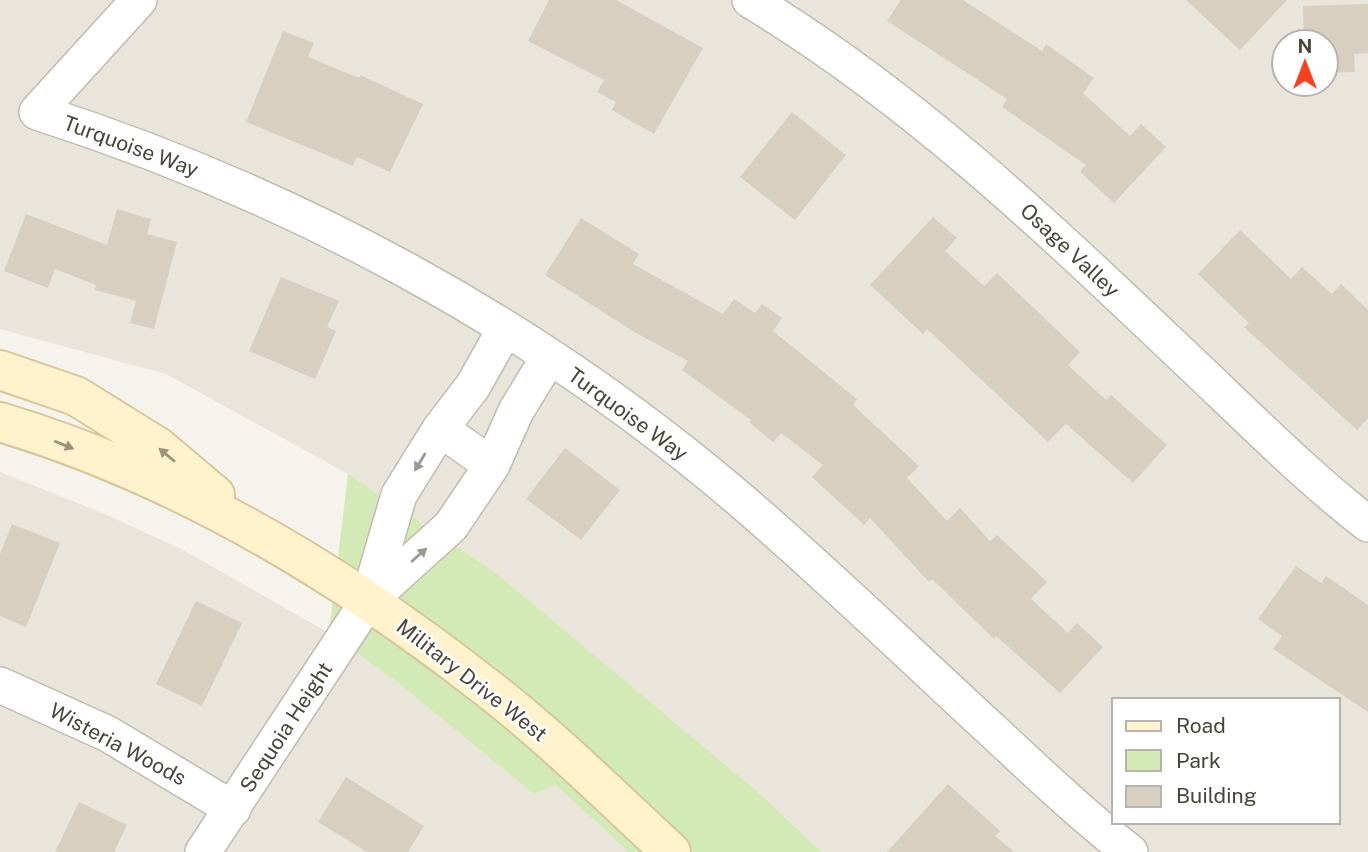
<svg xmlns="http://www.w3.org/2000/svg" width="1368" height="852" font-family="'Public Sans',sans-serif">
  <style>
    .residential { fill: #eae5da; fill-rule: evenodd }
    .green { fill: #d2eab5 }
    .building { fill: #d8cfc1 }
    .lines { fill: none; stroke-linecap: round; stroke-linejoin: round }
    .street-casing { stroke: #c2bbae; stroke-width: 38 }
    .secondary-casing { stroke: #d6c79b; stroke-width: 42 }
    .street { stroke: #fff; stroke-width: 35 }
    .secondary { stroke: #fff3cd; stroke-width: 38 }
    .oneway { fill: #9c937c }
    .oneway2 { fill: #9c9892 }
    .labels { text-anchor: middle; dominant-baseline: central; stroke-width: 5; stroke-linejoin: round; paint-order: stroke }
    .street-label { font-size: 21px; fill: #4b4439; stroke: #fff }
  </style>
  <rect width="100%" height="100%" fill="#f6f3ec"/>
  <path class="residential" d="M 0,0 L 1368,0 L 1368,852 L 822,852 L 758,792 L 496,573 L 348,474 L 166,374 L 0,329 ZM 1284,42 L 1326,42 L 1326,84 L 1284,84 ZM 1114,700 L 1338,700 L 1338,822 L 1114,822 Z
    M 0,472 L 105,514 L 183,550 L 329,633 L 400,684 L 554,783 L 628,852 L 0,852 Z"/>
  <path class="green" d="M 348,474 L 496,573 L 758,792 L 822,852 L 628,852 L 555,784 L 534,794 L 400,684 L 329,633 Z"/>
  <path class="building" d="M 549,0 L 616,0 L 703,48 L 654,134 L 612,110 L 616,102 L 597,92 L 604,80 L 528,41 Z
    M 901,0 L 963,0 L 1042,51 L 1046,44 L 1094,78 L 1083,93 L 1130,136 L 1141,124 L 1166,147 L 1114,203 L 1080,172 L 1086,165 L 1002,107 L 1007,99 L 887,21 Z
    M 1186,0 L 1287,0 L 1240,50 Z
    M 1368,4 L 1368,53 L 1354,54 L 1355,72 L 1326,73 L 1326,42 L 1304,42 L 1303,6 Z
    M 283,31 L 314,43 L 308,57 L 359,78 L 360,75 L 423,104 L 390,172 L 357,157 L 353,166 L 246,122 Z
    M 792,112 L 846,155 L 795,220 L 740,177 Z
    M 117,209 L 151,219 L 147,234 L 177,242 L 154,329 L 130,323 L 136,301 L 95,290 L 96,285 L 55,269 L 48,288 L 4,271 L 26,214 L 107,245 Z
    M 933,217 L 957,238 L 945,251 L 984,286 L 997,273 L 1080,352 L 1068,365 L 1106,400 L 1111,395 L 1167,445 L 1133,483 L 1066,424 L 1048,442 L 927,329 L 923,334 L 870,285 Z
    M 581,218 L 639,254 L 633,264 L 723,314 L 734,299 L 755,313 L 762,304 L 782,318 L 773,331 L 857,399 L 853,405 L 919,466 L 907,478 L 947,521 L 960,508 L 990,541 L 997,535 L 1047,582 L 1031,599 L 1068,633 L 1077,623 L 1103,647 L 1060,693 L 996,636 L 994,639 L 932,579 L 929,582 L 870,518 L 864,525 L 812,477 L 823,465 L 781,433 L 773,442 L 749,422 L 751,420 L 682,370 L 688,361 L 636,333 L 545,275 Z
    M 1240,230 L 1291,279 L 1302,267 L 1332,294 L 1341,284 L 1368,310 L 1368,418 L 1357,430 L 1244,327 L 1249,323 L 1198,274 Z
    M 281,277 L 339,301 L 327,327 L 336,331 L 315,379 L 249,351 Z
    M 565,448 L 620,490 L 581,540 L 526,499 Z
    M 12,524 L 60,543 L 26,627 L 0,616 L 0,554 Z
    M 1296,566 L 1321,583 L 1326,576 L 1368,605 L 1368,712 L 1273,649 L 1282,636 L 1258,619 Z
    M 196,601 L 242,623 L 202,706 L 156,684 Z
    M 346,777 L 424,826 L 408,852 L 367,852 L 318,822 Z
    M 948,784 L 1000,831 L 995,836 L 1014,852 L 887,852 Z
    M 79,802 L 127,825 L 114,852 L 55,852 Z"/>
  <g class="lines">
    <defs>
      <path id="street" d="M 139,0 L 37,112 C 292,194 533,323 737,497 C 825,572 909,654 994,732 C 1038,773 1082,815 1130,852
        M 750,0 C 910,96 1046,226 1180,353 C 1242,411 1301,472 1368,524
        M 440,429 L 492,465
        M 368,601 L 399,495 L 440,429 L 473,386 L 505,329
        M 0,685 L 108,734 L 233,809
        M 203,852 L 368,601 L 451,526 L 492,465 L 516,411 L 549,357"/>
      <path id="secondary" d="M 0,370 L 76,396 L 158,447 L 215,495
        M 0,422 C 174,474 334,569 477,680 C 546,732 607,793 671,852"/>
    </defs>
    <use href="#street" class="street-casing"/>
    <use href="#secondary" class="secondary-casing"/>
    <use href="#street" class="street"/>
    <use href="#secondary" class="secondary"/>
  </g>
  <defs><path id="oneway-solid" d="M-6-.8H1V-3.2L6.5 0L1 3.2V.8H-6Z" transform="scale(1.75)"/></defs>
  <g class="oneway">
    <use href="#oneway-solid" transform="translate(64 445) rotate(22)"/>
    <use href="#oneway-solid" transform="translate(167 455) rotate(-140)"/>
  </g>
  <g class="oneway2">
    <use href="#oneway-solid" transform="translate(420 462) rotate(121)"/>
    <use href="#oneway-solid" transform="translate(419 555) rotate(-42)"/>
  </g>
  <g class="labels">
    <g class="street-label">
      <text transform="translate(131 146) rotate(20)">Turquoise Way</text>
      <text transform="translate(1070 250) rotate(43)">Osage Valley</text>
      <text transform="translate(628 414) rotate(36)">Turquoise Way</text>
      <text transform="translate(472 680) rotate(38)">Military Drive West</text>
      <text transform="translate(286 727) rotate(-57)">Sequoia Height</text>
      <text transform="translate(118 744) rotate(28)">Wisteria Woods</text>
    </g>
  </g>
  <rect x="1112" y="698" width="228" height="126" fill="#ffffff" stroke="#b7b4b0" stroke-width="2"/>
  <rect x="1126" y="721" width="35" height="10" fill="#fff3cd" stroke="#b7b4b0" stroke-width="2"/>
  <text x="1176" y="733" font-size="21" fill="#4b4439">Road</text>
  <rect x="1126" y="750" width="35" height="21" fill="#d2eab5" stroke="#b7b4b0" stroke-width="2"/>
  <text x="1176" y="768" font-size="21" fill="#4b4439">Park</text>
  <rect x="1126" y="786" width="35" height="21" fill="#d8cfc1" stroke="#b7b4b0" stroke-width="2"/>
  <text x="1176" y="803" font-size="21" fill="#4b4439">Building</text>
  <g transform="translate(1305 63)"><circle r="33" fill="#ffffff" stroke="#b7b4b0" stroke-width="2"/>
  <path d="M0-5L12 26L0 18L-12 26Z" fill="#fc3f1d"/>
  <text y="-10" font-size="19" font-weight="bold" text-anchor="middle" fill="#4b4439">N</text>
  </g>
</svg>
